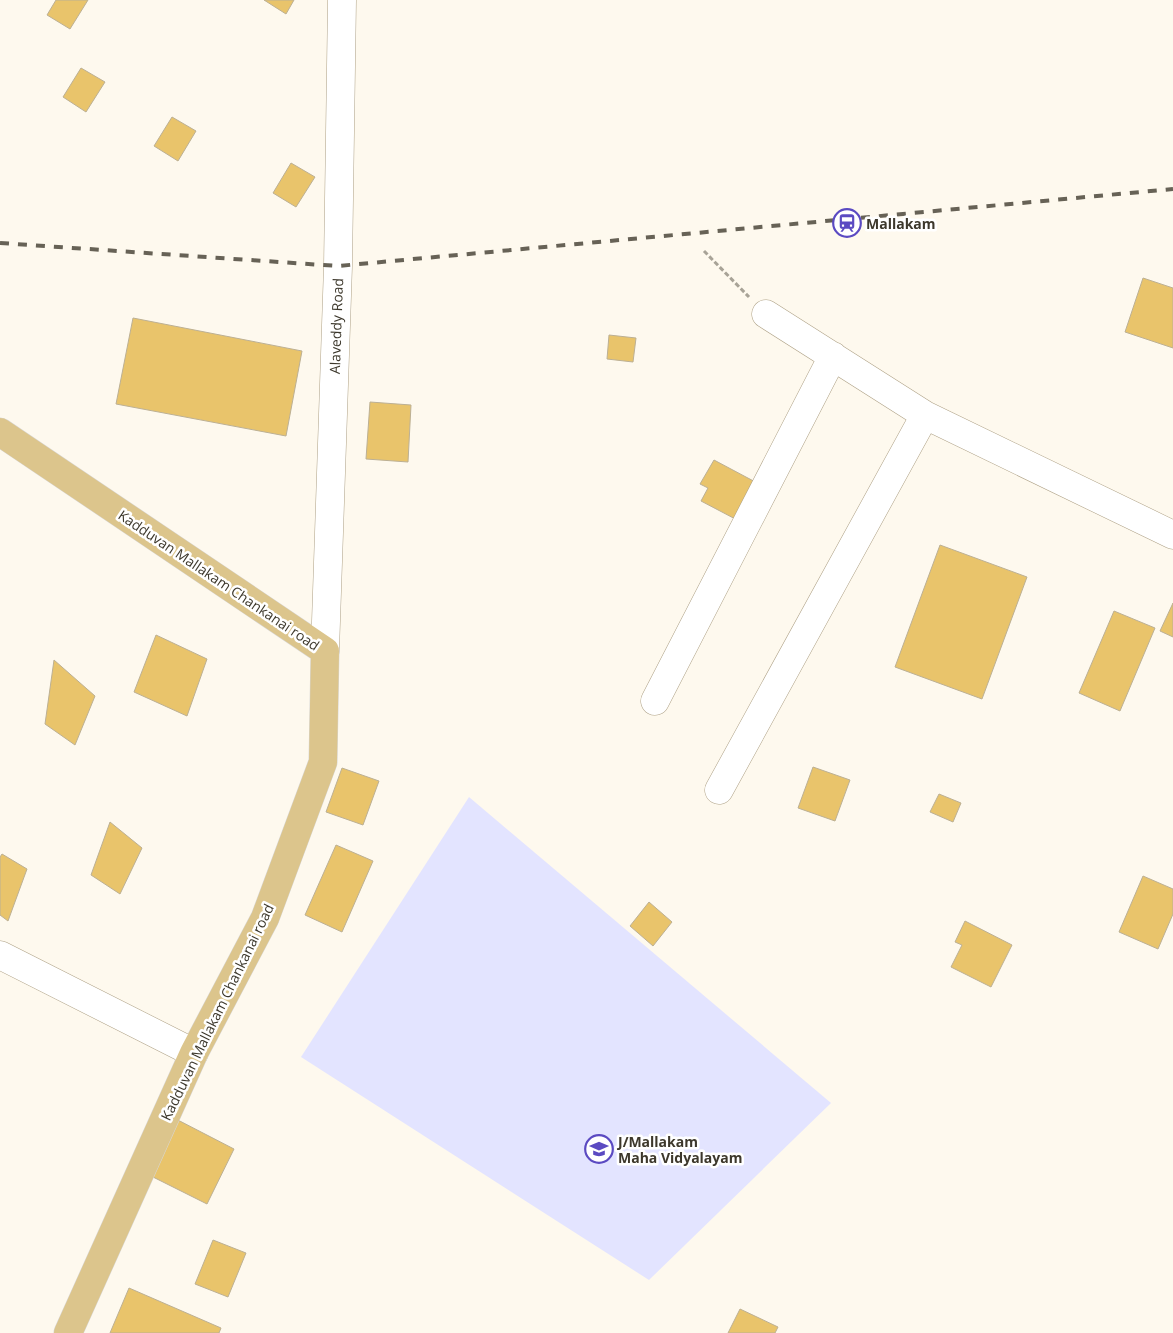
<svg xmlns="http://www.w3.org/2000/svg" width="1173" height="1333" font-family="'Open Sans',sans-serif">
  <style>
    .green { fill: #e3e4ff }
    .building { fill: #e9c46b; stroke: #bcb094 }
    .lines { fill: none; stroke-linecap: round; stroke-linejoin: round }
    .minor-casing { stroke: #aea186; stroke-width: 29 }
    .major-casing { stroke: #d8d7d5; stroke-width: 29 }
    .path { stroke: #a8a397; stroke-width: 3; stroke-dasharray: 5 2.5; stroke-linecap: butt }
    .minor { stroke: #fff; stroke-width: 28 }
    .major { stroke: #dcc58c; stroke-width: 28 }
    .rail { stroke: #676256; stroke-width: 4; stroke-dasharray: 9 9; stroke-linecap: butt }
    .labels { text-anchor: middle; dominant-baseline: central; stroke-width: 5; stroke-linejoin: round; paint-order: stroke }
    .poi-label { font-size: 14px; font-weight: bold; fill: #3d382c; stroke: #fff; text-anchor: start }
    .street-label { font-size: 14px; fill: #3d382c; stroke: #fff }
  </style>
  <rect width="100%" height="100%" fill="#fef9ee"/>
  <path class="green" d="M 469,797 L 831,1103 L 649,1280 L 301,1057 Z"/>
  <path class="building" d="M 56,0 L 88,0 L 70,29 L 47,15 Z
    M 264,0 L 294,0 L 286,14 Z
    M 81,68 L 105,82 L 86,112 L 63,97 Z
    M 172,117 L 196,131 L 178,161 L 154,146 Z
    M 291,163 L 315,177 L 296,207 L 273,193 Z
    M 1143,278 L 1173,288 L 1173,348 L 1125,332 Z
    M 133,318 L 302,351 L 286,436 L 116,404 Z
    M 609,335 L 636,338 L 633,362 L 607,359 Z
    M 370,402 L 411,405 L 408,462 L 366,459 Z
    M 714,460 L 761,485 L 741,522 L 701,501 L 708,488 L 700,484 Z
    M 940,545 L 1027,577 L 982,699 L 895,667 Z
    M 1173,603 L 1173,637 L 1160,631 Z
    M 1114,611 L 1155,628 L 1120,711 L 1079,693 Z
    M 156,635 L 207,659 L 187,716 L 134,692 Z
    M 54,660 L 95,696 L 75,745 L 45,724 Z
    M 813,767 L 850,780 L 835,821 L 798,808 Z
    M 342,768 L 379,781 L 363,825 L 326,812 Z
    M 939,794 L 961,803 L 953,822 L 930,812 Z
    M 110,822 L 142,848 L 120,894 L 91,875 Z
    M 336,845 L 373,861 L 342,932 L 305,915 Z
    M 2,854 L 27,869 L 8,921 L 0,915 L 0,857 Z
    M 1143,876 L 1173,889 L 1173,914 L 1158,949 L 1119,932 Z
    M 649,902 L 672,922 L 653,946 L 630,926 Z
    M 965,921 L 1012,945 L 991,987 L 951,967 L 962,945 L 955,942 Z
    M 172,1117 L 234,1149 L 207,1204 L 145,1173 Z
    M 213,1240 L 246,1253 L 228,1297 L 195,1284 Z
    M 129,1288 L 221,1328 L 219,1333 L 110,1333 Z
    M 740,1309 L 778,1327 L 775,1333 L 728,1333 Z"/>
  <g class="lines">
    <defs>
      <path id="minor" d="M 766,314 L 925,415 L 1173,535
        M 325,651 L 338,266 L 342,0
        M 655,701 L 833,356
        M 719,790 L 925,415
        M 0,955 L 194,1053"/>
      <path id="major" d="M 0,432 L 325,651 L 323,762 L 265,918 L 194,1053 L 68,1333"/>
    </defs>
    <use href="#minor" class="minor-casing"/>
    <use href="#major" class="major-casing"/>
    <path class="path" d="M 704,251 L 749,297"/>
    <use href="#minor" class="minor"/>
    <use href="#major" class="major"/>
    <path class="rail" d="M 0,243 L 338,266 L 1173,189"/>
  </g>
  <defs>
    <symbol id="station-ring" viewBox="-11 -11 22 22"><circle r="9.5" fill="#fff" stroke="#5b4ac2" stroke-width="1.5"/><path d="M-3-6H3Q5-6 5-4V2Q5 4 3 4L4.5 6H3L1.5 4h-3L-3 6H-4.5L-3 4Q-5 4-5 2V-4Q-5-6-3-6ZM-3.5-4v3h7v-3ZM-3.5 1v1.5H-2V1ZM2 1v1.5H3.5V1Z" fill="#5b4ac2"/></symbol>
    <symbol id="school-ring" viewBox="-11 -11 22 22"><circle r="9.5" fill="#fff" stroke="#5b4ac2" stroke-width="1.5"/><path d="M0-5L7-2L0 1L-7-2ZM-4 1L0 2.5L4 1V4Q0 6-4 4Z" fill="#5b4ac2"/></symbol>
  </defs>
  <g fill-rule="evenodd">
    <use href="#station-ring" x="831" y="207" width="32" height="32"/>
    <use href="#school-ring" x="583" y="1133" width="32" height="32"/>
  </g>
  <g class="labels">
    <g class="poi-label">
      <text x="866" y="223">Mallakam</text>
      <text x="618" y="1141">J/Mallakam<tspan x="618" dy="16">Maha Vidyalayam</tspan></text>
    </g>
    <g class="street-label">
      <text transform="translate(336 326) rotate(-88)">Alaveddy Road</text>
      <text transform="translate(219 580) rotate(34)">Kadduvan Mallakam Chankanai road</text>
      <text transform="translate(217 1012) rotate(-64)">Kadduvan Mallakam Chankanai road</text>
    </g>
  </g>
</svg>
